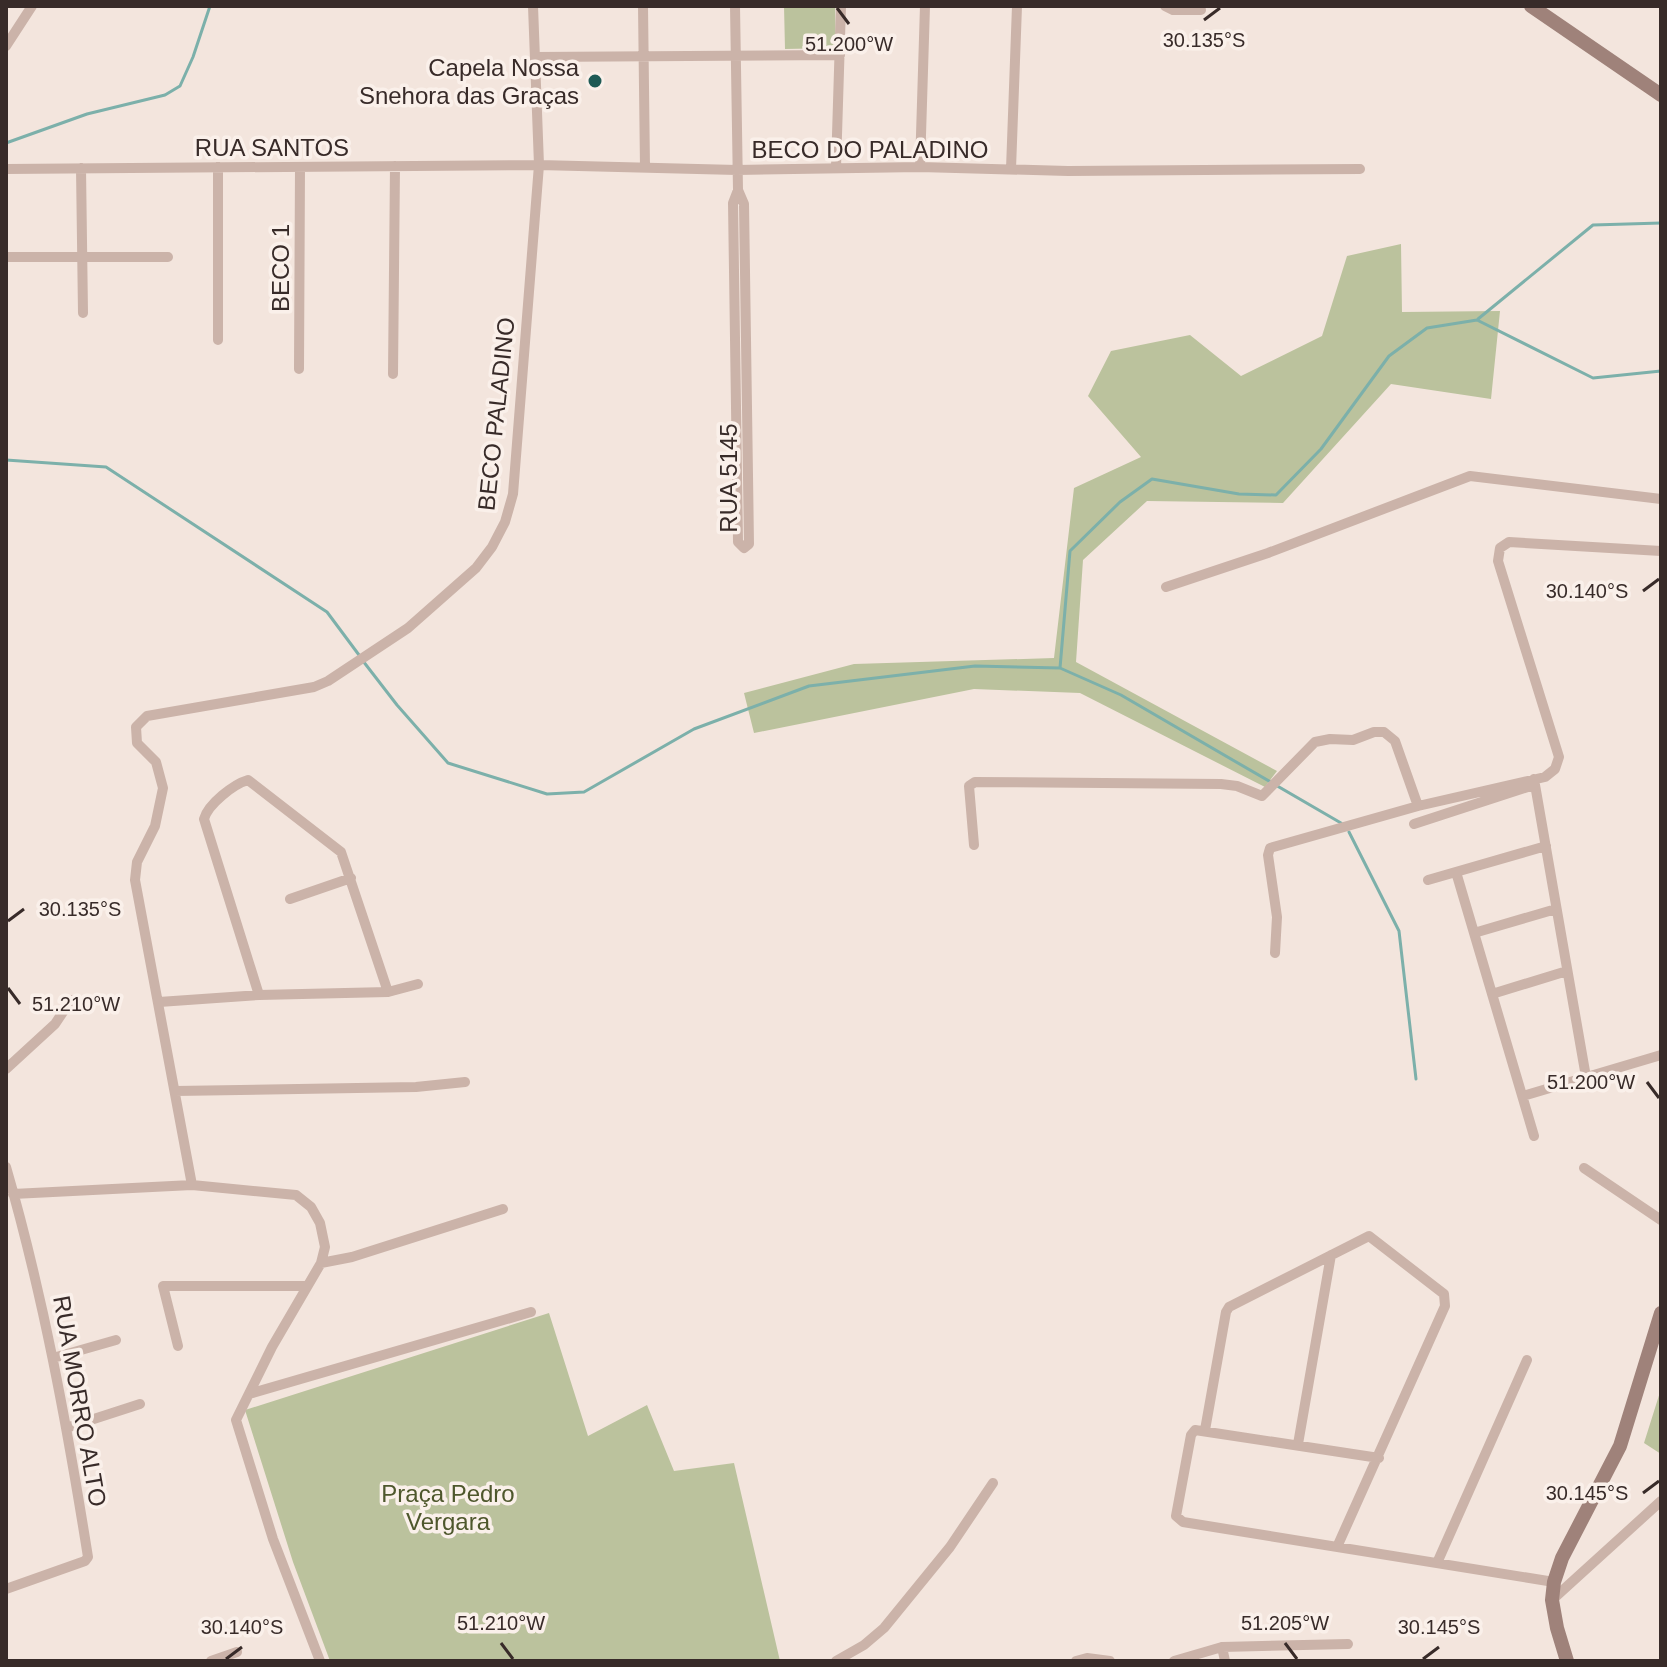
<svg xmlns="http://www.w3.org/2000/svg" width="1667" height="1667" font-family="Helvetica,sans-serif">
  <style>
    .green { fill: #bbc29d }
    .lines { fill: none; stroke-linecap: round; stroke-linejoin: round }
    .stream { stroke: #7cb0aa; stroke-width: 3 }
    .street { stroke: #cbb3a9; stroke-width: 10 }
    .secondary { stroke: #9f827a; stroke-width: 14 }
    .ticks { fill: none; stroke: #382b29; stroke-width: 3 }
    .poi-dot { fill: #1e5a55; stroke: #faf0ea; stroke-width: 3 }
    .labels { text-anchor: middle; dominant-baseline: central; stroke-width: 7; stroke-linejoin: round; paint-order: stroke }
    .poi-label { font-size: 24px; fill: #382b29; stroke: #faf0ea; text-anchor: end }
    .street-label { font-size: 24px; fill: #382b29; stroke: #faf0ea }
    .park-label { font-size: 24px; fill: #4e572c; stroke: #faf0ea }
    .ticks-label { font-size: 20px; text-anchor: middle; fill: #382b29; stroke: #faf0ea; stroke-width: 7; stroke-linejoin: round; paint-order: stroke }
  </style>
  <rect width="100%" height="100%" fill="#f3e5dd"/>
  <path class="green" d="M 784,6 L 835,6 L 836,48 L 785,49 Z
    M 1401,244 L 1402,312 L 1500,311 L 1491,399 L 1391,384 L 1283,503 L 1147,501 L 1083,560 L 1076,662 L 1277,771 L 1265,787 L 1080,693 L 974,689 L 754,733 L 744,693 L 854,664 L 1054,658 L 1074,488 L 1141,457 L 1088,396 L 1111,351 L 1190,335 L 1241,376 L 1322,336 L 1347,256 Z
    M 549,1313 L 588,1436 L 647,1405 L 674,1471 L 734,1463 L 780,1661 L 330,1661 L 293,1562 L 245,1410 Z
    M 1661,1389 L 1661,1454 L 1644,1443 Z"/>
  <g class="lines">
    <path class="stream" d="M 6,143 L 87,114 L 165,95 L 180,86 L 193,57 L 210,6
      M 1478,319 L 1593,225 L 1661,223
      M 6,460 L 106,467 L 327,612 L 359,655
      M 363,661 L 397,705 L 448,763 L 547,794 L 584,792 L 694,729 L 809,686 L 975,666 L 1060,668 L 1121,695 L 1341,823
      M 1060,668 L 1070,551 L 1120,502 L 1152,479 L 1239,494 L 1276,495 L 1321,449 L 1389,356 L 1427,328 L 1477,320 L 1593,378 L 1661,371
      M 1349,832 L 1399,931 L 1416,1079"/>
    <path class="street" d="M 643,6 L 645,168
      M 735,6 L 738,190 L 744,204 L 749,544 L 744,548 L 738,542 L 733,203 L 738,190
      M 1165,6 L 1173,10 L 1201,10
      M 6,46 L 32,6
      M 535,57 L 840,55
      M 836,167 L 841,6
      M 920,167 L 925,6
      M 81,168 L 83,313
      M 6,169 L 539,165 L 737,170 L 920,167 L 1068,171 L 1360,169
      M 1011,169 L 1017,6
      M 6,257 L 168,257
      M 218,340 L 218,167
      M 299,369 L 300,167
      M 393,374 L 395,166
      M 1166,587 L 1268,553 L 1470,476 L 1661,499
      M 1534,779 L 1586,1077
      M 1414,824 L 1534,785
      M 974,845 L 969,786 L 975,782 L 1221,784 L 1237,786 L 1262,796 L 1315,742 L 1330,739 L 1353,740 L 1374,732 L 1384,732 L 1395,741 L 1418,806
      M 1456,872 L 1534,1136
      M 1428,880 L 1546,846
      M 290,899 L 351,878
      M 1474,933 L 1556,909
      M 1275,953 L 1277,917 L 1268,855 L 1270,848 L 1418,806 L 1545,777 L 1555,769 L 1559,757 L 1498,561 L 1500,548 L 1509,542 L 1661,551
      M 1492,994 L 1567,971
      M 259,995 L 204,819 C 208,804 234,784 248,780 L 341,852 L 388,992
      M 159,1002 L 259,995 L 388,992 L 418,984
      M 6,1069 L 55,1024 L 71,1000
      M 175,1091 L 416,1087 L 465,1082
      M 1523,1096 L 1661,1055
      M 6,1167 C 43,1295 67,1425 88,1557 L 85,1561 L 6,1589
      M 1584,1168 L 1661,1220
      M 192,1185 L 135,880 L 137,862 L 155,826 L 163,788 L 156,762 L 137,743 L 136,727 L 147,716 L 314,687 L 328,681 L 408,628 L 476,568 L 492,547 L 505,522 L 513,494 L 539,165 L 533,6
      M 13,1194 L 192,1185 L 296,1195 L 311,1207 L 320,1223 L 325,1247 L 321,1263 L 272,1347 L 236,1420 L 273,1539 L 320,1661
      M 321,1263 L 352,1257 L 503,1209
      M 178,1346 L 163,1286 L 307,1286
      M 53,1358 L 116,1340
      M 249,1394 L 531,1312
      M 66,1428 L 140,1404
      M 1205,1430 L 1226,1312 L 1229,1307 L 1369,1236 L 1444,1294 L 1445,1306 L 1337,1547
      M 1298,1444 L 1331,1255
      M 1379,1458 L 1195,1430 L 1191,1435 L 1176,1516 L 1183,1522 L 1554,1582
      M 1437,1563 L 1527,1360
      M 1552,1600 L 1661,1501
      M 1222,1647 L 1225,1661
      M 211,1661 L 237,1652
      M 836,1661 L 864,1645 L 884,1628 L 950,1547 L 993,1483
      M 1076,1661 L 1087,1658 L 1110,1661
      M 1174,1661 L 1222,1647 L 1348,1644"/>
    <path class="secondary" d="M 1531,6 L 1661,95
      M 1567,1661 L 1557,1628 L 1552,1600 L 1554,1582 L 1562,1558 L 1620,1446 L 1661,1313"/>
  </g>
  <path class="ticks" d="M 837,8 L 849,24M 1204,20 L 1220,8M 1643,591 L 1659,579M 8,921 L 24,909M 8,988 L 20,1004M 1647,1082 L 1659,1098M 1643,1493 L 1659,1481M 501,1643 L 513,1659M 1285,1643 L 1297,1659M 226,1659 L 242,1647M 1423,1659 L 1439,1647"/>
  <circle class="poi-dot" cx="595" cy="81" r="8"/>
  <g class="labels">
    <g class="poi-label">
      <text x="579" y="67">Capela Nossa<tspan x="579" dy="28">Snehora das Graças</tspan></text>
    </g>
    <g class="street-label">
      <text x="272" y="147">RUA SANTOS</text>
      <text x="870" y="149">BECO DO PALADINO</text>
      <text transform="translate(280 268) rotate(-90)">BECO 1</text>
      <text transform="translate(496 414) rotate(-84)">BECO PALADINO</text>
      <text transform="translate(728 478) rotate(-90)">RUA 5145</text>
      <text transform="translate(80 1401) rotate(80)">RUA MORRO ALTO</text>
    </g>
    <g class="park-label">
      <text x="448" y="1493">Praça Pedro<tspan x="448" dy="28">Vergara</tspan></text>
    </g>
  </g>
  <g class="ticks-label">
    <text x="1204" y="47">30.135°S</text>
    <text x="849" y="51">51.200°W</text>
    <text x="1587" y="598">30.140°S</text>
    <text x="80" y="916">30.135°S</text>
    <text x="76" y="1011">51.210°W</text>
    <text x="1591" y="1089">51.200°W</text>
    <text x="1587" y="1500">30.145°S</text>
    <text x="501" y="1630">51.210°W</text>
    <text x="1285" y="1630">51.205°W</text>
    <text x="242" y="1634">30.140°S</text>
    <text x="1439" y="1634">30.145°S</text>
  </g>
  <rect width="1667" height="1667" fill="none" stroke="#382b29" stroke-width="16"/>
</svg>
